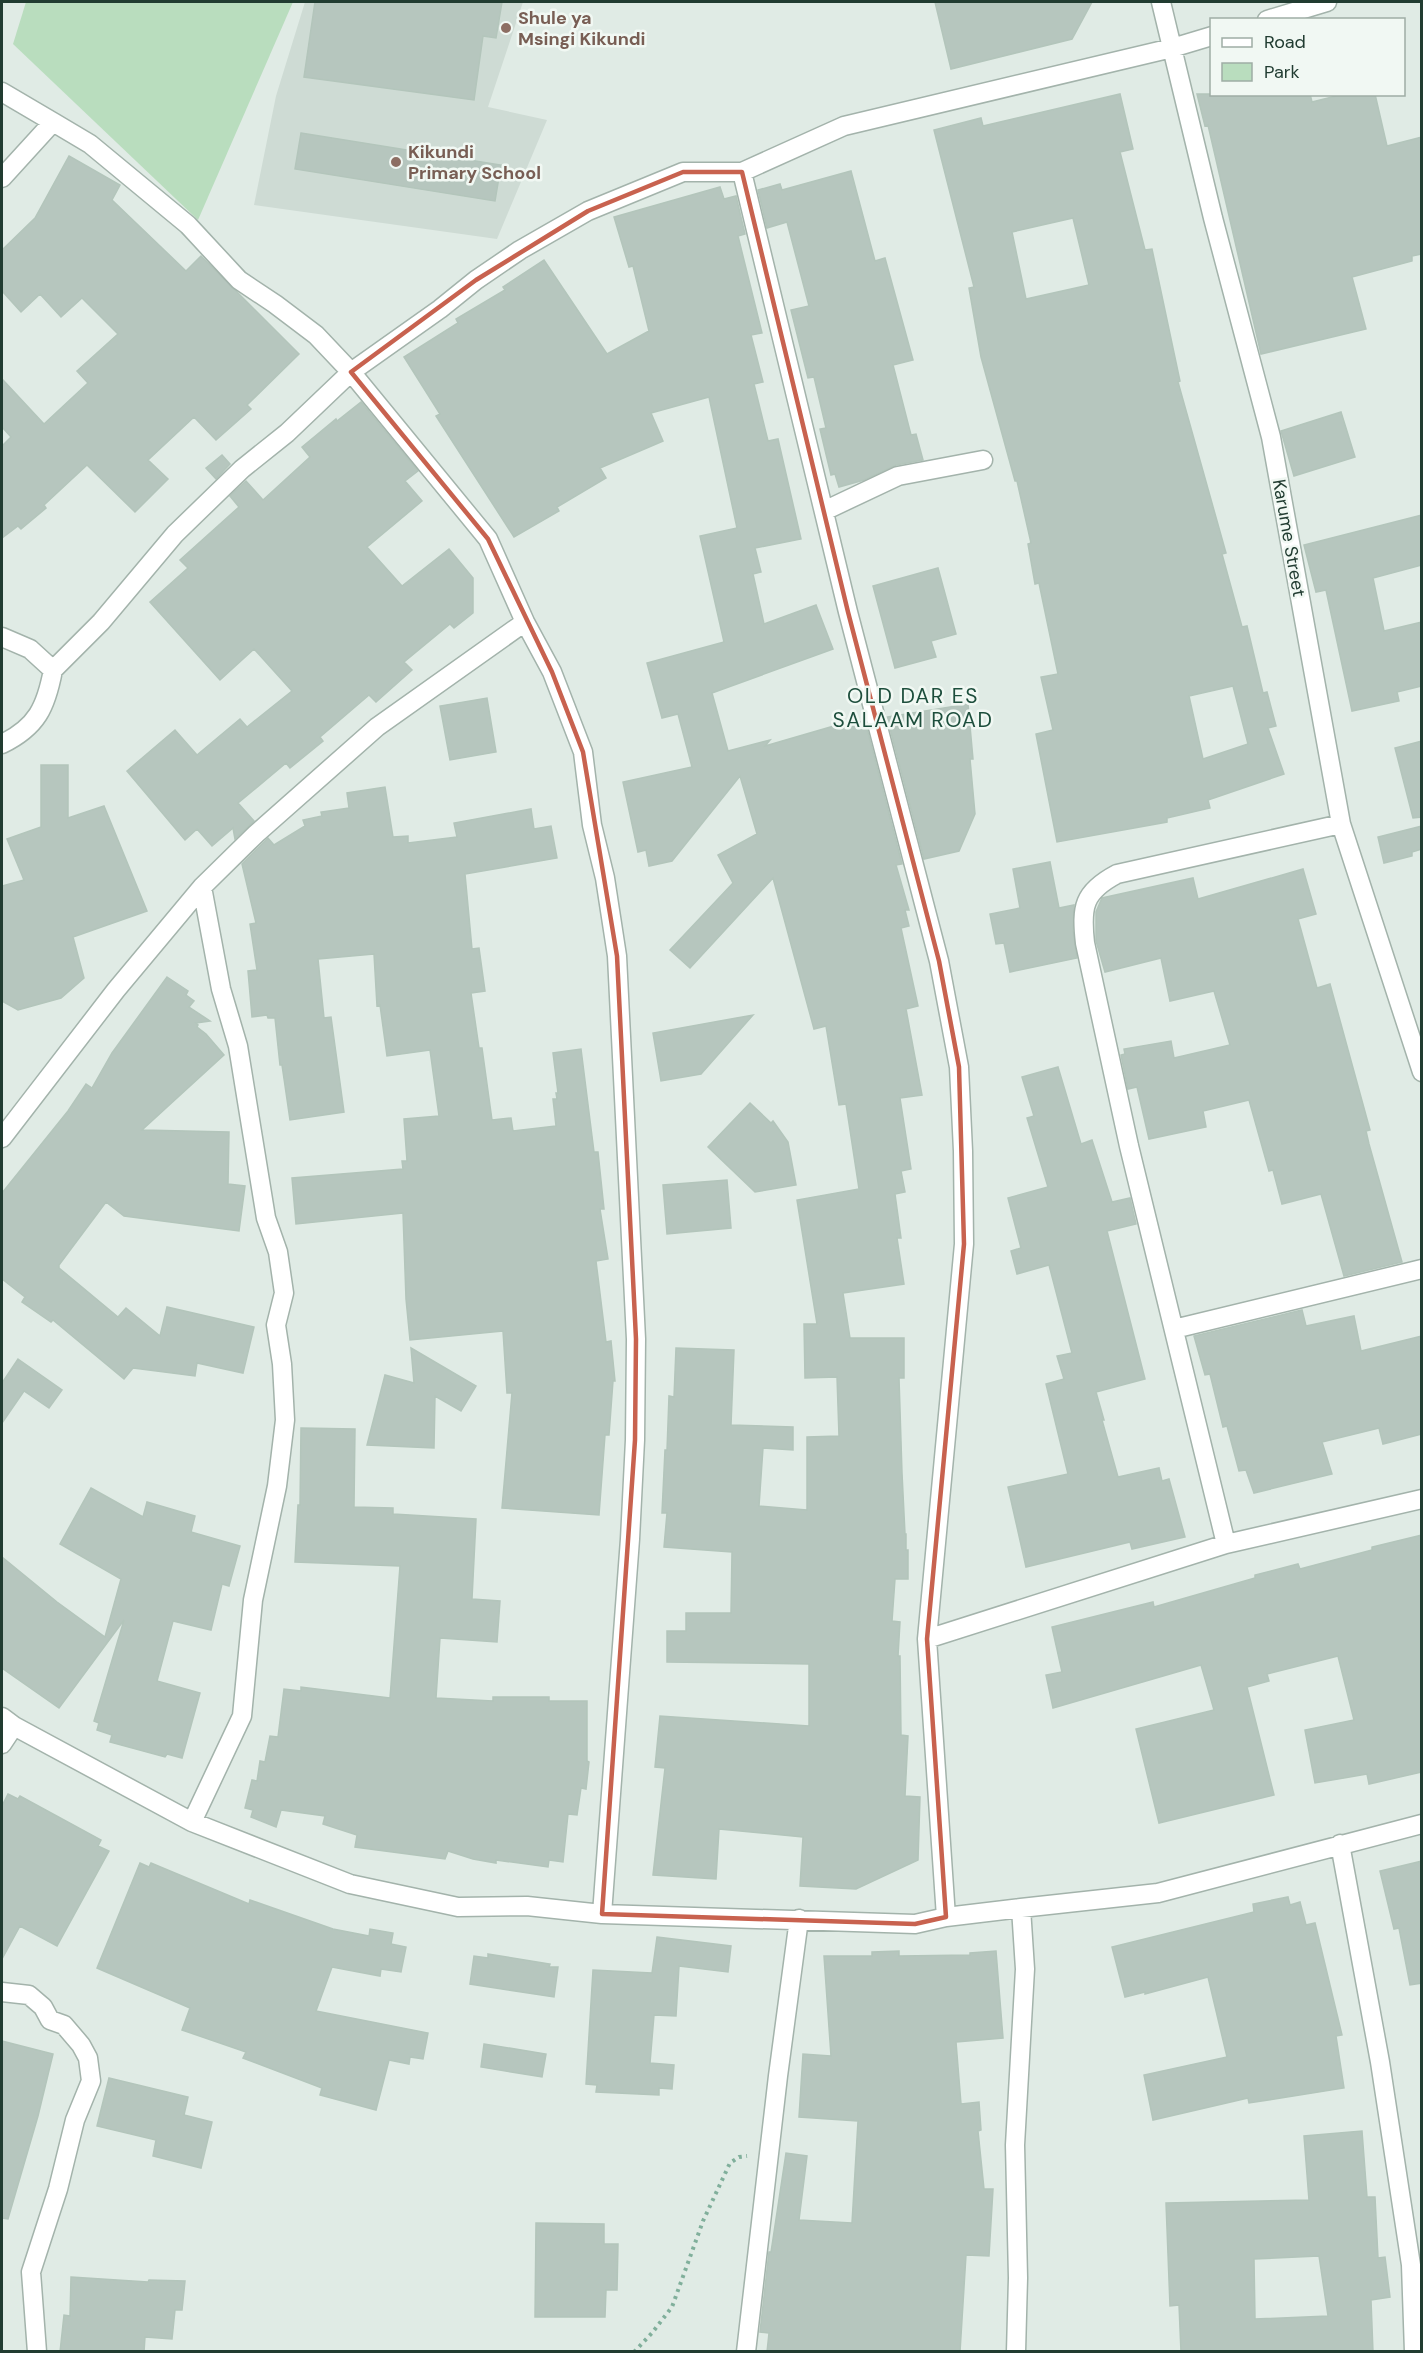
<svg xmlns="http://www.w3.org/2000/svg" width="1423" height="2353" font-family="'DM Sans',sans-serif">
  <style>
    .built { fill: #cedbd4 }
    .green { fill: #b9ddbe }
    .building { fill: #b6c6be; stroke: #b3c5bb; stroke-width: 1.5; fill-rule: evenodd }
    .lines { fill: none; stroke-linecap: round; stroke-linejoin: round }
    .minor-casing { stroke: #a3b3ab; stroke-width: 21 }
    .path { stroke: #80af9b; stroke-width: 4; stroke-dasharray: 3 4.5; stroke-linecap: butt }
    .minor { stroke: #fff; stroke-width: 18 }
    .marked { fill: none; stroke: #c8624f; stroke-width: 4.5; stroke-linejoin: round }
    .education-dot { fill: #8d6e63; stroke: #f1f8f3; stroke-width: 2 }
    .labels { text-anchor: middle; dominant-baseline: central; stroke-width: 5; stroke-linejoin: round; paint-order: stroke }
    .education-label { font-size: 18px; font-weight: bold; fill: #785e54; stroke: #f1f8f3; text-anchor: start }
    .street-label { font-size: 18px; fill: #213c31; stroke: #f1f8f3 }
    .quarter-label { font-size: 21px; letter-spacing: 1.5px; fill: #1d4e3c; stroke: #f1f8f3 }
  </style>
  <rect width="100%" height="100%" fill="#e0ebe5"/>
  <path class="built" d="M 305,2 L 523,2 L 488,107 L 547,120 L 497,239 L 254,205 L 276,96 Z"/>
  <path class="green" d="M 26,2 L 293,2 L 198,220 L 13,44 Z"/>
  <path class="building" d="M 315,2 L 502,2 L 496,38 L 483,36 L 474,100 L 304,77 Z
    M 935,2 L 1092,2 L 1072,39 L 951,69 Z
    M 1120,94 L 1133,149 L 1120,152 L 1145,250 L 1152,249 L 1180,381 L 1178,382 L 1226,553 L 1222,554 L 1242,627 L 1247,626 L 1263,693 L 1267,692 L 1276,726 L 1268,728 L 1284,774 L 1208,800 L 1210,808 L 1167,818 L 1167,822 L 1057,842 L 1036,734 L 1053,730 L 1041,677 L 1058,674 L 1039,583 L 1035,584 L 1028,544 L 1031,543 L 1017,481 L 1015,481 L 981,357 L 969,288 L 974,287 L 934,130 L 981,118 L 983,126 ZM 1073,218 L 1089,285 L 1026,299 L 1012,232 ZM 1233,686 L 1248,744 L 1203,759 L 1189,696 Z
    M 1197,94 L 1310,94 L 1312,102 L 1344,94 L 1375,94 L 1387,146 L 1422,137 L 1422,254 L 1412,256 L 1412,261 L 1352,277 L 1366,329 L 1261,354 L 1208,125 L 1205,126 Z
    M 301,133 L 501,165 L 495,201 L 295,169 Z
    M 69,156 L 120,185 L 112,200 L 186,271 L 201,256 L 299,354 L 247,405 L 251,409 L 216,440 L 194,417 L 148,460 L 168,479 L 135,512 L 87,465 L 44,505 L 46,508 L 21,529 L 18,526 L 2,538 L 2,446 L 11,437 L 2,427 L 2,379 L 44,424 L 88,383 L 77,371 L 118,334 L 82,298 L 61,317 L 40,294 L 21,312 L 2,291 L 2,250 L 35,218 Z
    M 851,171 L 875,261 L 885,258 L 913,360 L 893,365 L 911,435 L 916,434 L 923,460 L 896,465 L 864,480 L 839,487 L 835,474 L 831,475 L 820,429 L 826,428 L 814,377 L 808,378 L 791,310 L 809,306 L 787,222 L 767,228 L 758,190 L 780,184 L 782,190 Z
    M 720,187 L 724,199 L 736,196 L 745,234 L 738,236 L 762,333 L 751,335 L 763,382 L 754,384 L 768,441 L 778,439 L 801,539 L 755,548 L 761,572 L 753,574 L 764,624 L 816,605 L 833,649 L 712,693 L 728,751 L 770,740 L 765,746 L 858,719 L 859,722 L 865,721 L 902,864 L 896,865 L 909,910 L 905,910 L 909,926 L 901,928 L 918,1006 L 906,1009 L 922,1095 L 900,1098 L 911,1169 L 901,1171 L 905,1192 L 895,1194 L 901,1238 L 897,1238 L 904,1284 L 843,1293 L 850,1338 L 904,1338 L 904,1378 L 899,1378 L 902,1473 L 905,1534 L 906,1534 L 906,1550 L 908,1550 L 908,1579 L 895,1579 L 892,1621 L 900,1622 L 898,1656 L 900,1656 L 901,1735 L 908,1736 L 905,1796 L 920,1797 L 918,1860 L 856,1889 L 800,1886 L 803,1837 L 719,1829 L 716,1879 L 653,1875 L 665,1768 L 655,1767 L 660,1716 L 809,1726 L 809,1664 L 667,1662 L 667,1631 L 686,1631 L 686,1613 L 731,1613 L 732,1552 L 664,1547 L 667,1513 L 662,1513 L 665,1450 L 667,1450 L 669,1396 L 674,1397 L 676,1348 L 734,1350 L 731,1425 L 793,1427 L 793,1450 L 763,1448 L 759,1506 L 807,1510 L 807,1437 L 839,1436 L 837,1377 L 805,1378 L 804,1324 L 817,1324 L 797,1200 L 859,1189 L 846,1104 L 839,1105 L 826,1026 L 814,1029 L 773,878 L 690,968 L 670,950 L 733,883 L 718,855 L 757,834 L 740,776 L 672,861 L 649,866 L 646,850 L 638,852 L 623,782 L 692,767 L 678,714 L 662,718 L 647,663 L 724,642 L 700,536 L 737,528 L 709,397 L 651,413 L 663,441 L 600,468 L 606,478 L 557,507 L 559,511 L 514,537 L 436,416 L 440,414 L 404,357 L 458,323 L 456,319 L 505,290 L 503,287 L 544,260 L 607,354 L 649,331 L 633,266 L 629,267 L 614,217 Z
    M 361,402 L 418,471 L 405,481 L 422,501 L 367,547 L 402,586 L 449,549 L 473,578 L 473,613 L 454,628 L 450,624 L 404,662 L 412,670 L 376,702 L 369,695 L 320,737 L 323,741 L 290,768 L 286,763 L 238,803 L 254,821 L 235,839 L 233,828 L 212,846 L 197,829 L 185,840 L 127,771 L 175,730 L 197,755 L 240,719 L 247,727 L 292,691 L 254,649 L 220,680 L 150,602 L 188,568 L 180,560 L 239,507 L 230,496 L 246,481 L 263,500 L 310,457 L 302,447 L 336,419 L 337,421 Z
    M 1341,412 L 1355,457 L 1294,476 L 1281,431 Z
    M 222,455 L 230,464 L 216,479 L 206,468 Z
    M 1422,515 L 1422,565 L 1373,578 L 1384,631 L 1422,622 L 1422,686 L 1397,692 L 1399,701 L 1352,711 L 1326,590 L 1316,592 L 1304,545 Z
    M 938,568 L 956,634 L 931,641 L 936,657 L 895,668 L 873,586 Z
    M 487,698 L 496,752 L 450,760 L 440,706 Z
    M 968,704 L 973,759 L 970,759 L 975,814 L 959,851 L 924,859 L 887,717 Z
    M 1422,741 L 1422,817 L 1413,818 L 1395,748 Z
    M 41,765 L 68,765 L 68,818 L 104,806 L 147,911 L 73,937 L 84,978 L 61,998 L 18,1010 L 2,1001 L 2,886 L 24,880 L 7,839 L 41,827 Z
    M 385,787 L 393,837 L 408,836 L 408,843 L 457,837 L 454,823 L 531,809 L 534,829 L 551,826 L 557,858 L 465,874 L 472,949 L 479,948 L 485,991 L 471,993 L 479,1048 L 482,1048 L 492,1120 L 511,1118 L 513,1131 L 556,1126 L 553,1099 L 557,1099 L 556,1093 L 558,1093 L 553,1053 L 581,1049 L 594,1152 L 598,1152 L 604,1209 L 600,1209 L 608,1259 L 596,1261 L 606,1342 L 611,1341 L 615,1381 L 613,1381 L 609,1435 L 605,1435 L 599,1515 L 502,1508 L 512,1393 L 507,1393 L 503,1331 L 410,1340 L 406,1299 L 403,1213 L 296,1224 L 292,1178 L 403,1169 L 402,1161 L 407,1161 L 404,1119 L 439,1116 L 430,1050 L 387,1056 L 380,1005 L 377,1006 L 374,954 L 318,959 L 324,1018 L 331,1017 L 344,1112 L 290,1120 L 282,1065 L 280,1065 L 275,1018 L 268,1018 L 267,1015 L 252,1017 L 248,971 L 257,970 L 250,924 L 256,923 L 242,864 L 268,838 L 274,845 L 305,826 L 303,820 L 322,816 L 321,812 L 349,808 L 347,793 Z
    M 1422,826 L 1422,849 L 1412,852 L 1412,856 L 1384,863 L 1378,837 Z
    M 1050,862 L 1059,908 L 1074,905 L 1073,931 L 1077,958 L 1010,972 L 1004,943 L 996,944 L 990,914 L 1020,908 L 1013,869 Z
    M 1303,869 L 1316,914 L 1298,919 L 1317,988 L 1330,984 L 1370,1130 L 1366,1131 L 1369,1144 L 1402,1262 L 1344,1276 L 1321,1194 L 1282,1204 L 1273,1170 L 1269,1171 L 1249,1100 L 1203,1111 L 1206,1127 L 1149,1139 L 1137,1087 L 1128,1089 L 1121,1055 L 1125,1054 L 1124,1049 L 1171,1041 L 1174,1058 L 1230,1045 L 1214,991 L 1170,1001 L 1161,958 L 1105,972 L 1096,941 L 1096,912 L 1102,898 L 1193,878 L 1198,899 Z
    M 167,977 L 188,991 L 186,995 L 194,1001 L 189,1007 L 210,1021 L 196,1023 L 198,1025 L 197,1027 L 206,1034 L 224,1055 L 142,1130 L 229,1132 L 228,1184 L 245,1186 L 239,1231 L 124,1216 L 106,1202 L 59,1265 L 59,1268 L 118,1317 L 126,1308 L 160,1336 L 167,1307 L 254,1327 L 243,1373 L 197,1363 L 195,1376 L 133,1368 L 124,1379 L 53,1320 L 51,1322 L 22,1302 L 25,1297 L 2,1279 L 2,1193 L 68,1111 L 86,1084 L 92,1088 L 112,1053 Z
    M 753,1015 L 701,1074 L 661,1081 L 653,1033 Z
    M 1058,1067 L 1081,1144 L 1092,1140 L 1112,1202 L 1130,1198 L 1136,1224 L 1107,1231 L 1145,1379 L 1096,1392 L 1104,1420 L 1102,1420 L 1118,1477 L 1159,1468 L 1162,1481 L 1169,1479 L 1185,1537 L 1132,1549 L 1130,1542 L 1026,1567 L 1008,1487 L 1068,1474 L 1046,1384 L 1064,1379 L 1057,1356 L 1072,1353 L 1049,1265 L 1017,1274 L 1011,1251 L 1021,1248 L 1008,1198 L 1048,1187 L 1027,1118 L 1034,1116 L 1022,1077 Z
    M 750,1103 L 771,1123 L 773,1121 L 788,1142 L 796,1185 L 755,1192 L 708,1147 Z
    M 727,1180 L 731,1228 L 667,1234 L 663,1185 Z
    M 1302,1310 L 1306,1326 L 1354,1316 L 1361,1351 L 1422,1336 L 1422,1434 L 1383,1444 L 1379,1428 L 1322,1442 L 1332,1474 L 1254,1493 L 1246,1470 L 1239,1471 L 1227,1426 L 1223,1427 L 1210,1374 L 1205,1375 L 1194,1336 Z
    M 411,1348 L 476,1386 L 461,1411 L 435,1396 L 434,1448 L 367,1445 L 385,1375 L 414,1383 Z
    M 18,1359 L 62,1390 L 49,1408 L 24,1391 L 2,1423 L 2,1383 Z
    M 301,1428 L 355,1429 L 354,1507 L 393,1508 L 393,1514 L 476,1519 L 472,1599 L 500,1601 L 497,1642 L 440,1638 L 436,1698 L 493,1701 L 493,1697 L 549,1697 L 549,1701 L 587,1701 L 587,1761 L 589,1762 L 586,1789 L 581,1788 L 577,1815 L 568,1814 L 563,1862 L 549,1860 L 548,1867 L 496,1860 L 496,1863 L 473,1859 L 448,1851 L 445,1859 L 355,1847 L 357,1835 L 323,1824 L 325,1816 L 281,1810 L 276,1827 L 251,1817 L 253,1810 L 245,1808 L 252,1780 L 257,1781 L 260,1761 L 265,1762 L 270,1736 L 278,1737 L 284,1689 L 301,1691 L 301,1687 L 390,1698 L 400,1566 L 295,1562 L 298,1505 L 300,1505 Z
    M 91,1488 L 143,1517 L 147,1502 L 195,1516 L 191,1532 L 240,1546 L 229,1586 L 222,1584 L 211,1630 L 173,1621 L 157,1681 L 200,1693 L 182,1758 L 167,1754 L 165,1757 L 110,1742 L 112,1735 L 97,1730 L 99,1723 L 94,1721 L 124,1620 L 59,1708 L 2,1668 L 2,1557 L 57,1602 L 105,1637 L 121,1579 L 60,1544 Z
    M 1422,1535 L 1422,1772 L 1369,1784 L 1367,1774 L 1315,1783 L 1305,1730 L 1354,1720 L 1338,1656 L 1267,1674 L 1269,1681 L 1247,1687 L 1274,1795 L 1159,1823 L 1136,1729 L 1214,1710 L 1201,1665 L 1053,1708 L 1046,1675 L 1062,1672 L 1052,1627 L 1153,1602 L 1154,1607 L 1255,1578 L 1255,1575 L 1298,1564 L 1300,1569 L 1372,1550 L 1372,1547 Z
    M 8,1794 L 18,1799 L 20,1796 L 101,1840 L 98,1846 L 109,1851 L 57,1946 L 20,1926 L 2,1959 L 2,1806 Z
    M 1422,1861 L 1422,1983 L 1410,1985 L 1399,1928 L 1394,1929 L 1380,1871 Z
    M 140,1863 L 149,1867 L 151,1863 L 249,1904 L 250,1900 L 333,1929 L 369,1936 L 370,1929 L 393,1933 L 391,1944 L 406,1947 L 401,1972 L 381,1969 L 380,1976 L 332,1967 L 316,2011 L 428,2033 L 423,2059 L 410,2057 L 409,2064 L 389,2060 L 376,2110 L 320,2095 L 322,2088 L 243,2058 L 246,2052 L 182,2030 L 190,2008 L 97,1968 Z
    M 1288,1897 L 1290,1905 L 1300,1902 L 1306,1925 L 1315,1923 L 1342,2035 L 1336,2036 L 1344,2088 L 1249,2103 L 1248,2098 L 1153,2120 L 1144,2075 L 1227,2057 L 1208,1977 L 1145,1994 L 1145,1992 L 1125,1997 L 1112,1947 L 1254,1912 L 1253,1904 Z
    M 657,1937 L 731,1946 L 728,1972 L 679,1966 L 676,2016 L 654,2015 L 650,2063 L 674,2065 L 672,2089 L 659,2088 L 659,2095 L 596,2092 L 597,2085 L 586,2084 L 593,1970 L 652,1973 Z
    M 899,1951 L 899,1956 L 970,1955 L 970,1953 L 996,1951 L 1003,2038 L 956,2042 L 961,2104 L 979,2102 L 981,2130 L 978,2131 L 984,2189 L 993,2189 L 989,2256 L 966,2255 L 960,2352 L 767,2352 L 769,2333 L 760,2332 L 769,2252 L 771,2252 L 786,2153 L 807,2156 L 799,2220 L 852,2223 L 858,2121 L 799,2117 L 803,2054 L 831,2056 L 824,1956 L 872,1956 L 872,1952 Z
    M 488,1954 L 550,1964 L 549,1967 L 558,1967 L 554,1997 L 470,1984 L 474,1956 L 488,1958 Z
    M 2,2041 L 53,2054 L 38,2116 L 8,2219 L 2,2218 Z
    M 484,2044 L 546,2054 L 542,2077 L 481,2067 Z
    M 109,2078 L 188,2097 L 184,2115 L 212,2122 L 201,2168 L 153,2156 L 156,2140 L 97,2126 Z
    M 1362,2131 L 1367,2197 L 1375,2197 L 1378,2258 L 1385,2257 L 1390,2297 L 1371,2300 L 1373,2352 L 1181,2352 L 1179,2305 L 1170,2306 L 1166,2203 L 1309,2200 L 1304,2136 ZM 1319,2256 L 1328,2316 L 1255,2319 L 1254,2259 Z
    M 536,2223 L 604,2224 L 604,2244 L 618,2244 L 617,2290 L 606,2290 L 605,2317 L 535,2317 Z
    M 71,2277 L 148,2282 L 149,2280 L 185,2281 L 182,2310 L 175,2310 L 172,2339 L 145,2337 L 144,2352 L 60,2352 L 64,2315 L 70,2316 Z"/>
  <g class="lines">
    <defs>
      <path id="minor" d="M 1161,2 L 1213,218 L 1271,437 L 1341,824 L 1422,1072
        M 1267,20 L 1327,2
        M 2,92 L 53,122
        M 742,172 L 848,612 L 939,961 L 959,1067 L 963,1151 L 964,1244 L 927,1639 L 946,1917
        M 2,178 L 53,122 L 90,144 L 188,225 L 239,280 L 275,304 L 316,335 L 351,372 L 488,539 L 525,622 L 552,672 L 583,752 L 592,825 L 605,878 L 617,956 L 636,1339 L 635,1440 L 630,1539 L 602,1914
        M 824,511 L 898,476 L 983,460
        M 2,637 L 30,649 L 53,670 C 46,707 37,727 2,744
        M 53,670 L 101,622 L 175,534 L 242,469 L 287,433 L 351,372 L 440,309 L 476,280 L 520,250 L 588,211 L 683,172 L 742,172 L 844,126 L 1172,48 L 1212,36
        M 2,1138 L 116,990 L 202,887 L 256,834 L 377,727 L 525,622
        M 1174,1329 L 1422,1269
        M 1226,1544 L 1129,1146 L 1085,943 C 1081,907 1083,892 1117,874 L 1341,824
        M 927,1639 L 1226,1544 L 1422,1499
        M 2,1717 L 14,1726 L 192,1822 L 350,1884 L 458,1907 L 527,1906 L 602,1914 L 915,1924 L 946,1917 L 1021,1908 L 1158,1893 L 1422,1824
        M 2,1744 L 14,1726
        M 192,1822 L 242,1716 L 253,1600 L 277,1486 L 285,1420 L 282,1364 L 276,1325 L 284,1293 L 278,1252 L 266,1218 L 238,1046 L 221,989 L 202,887
        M 1340,1844 L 1380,2062 L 1411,2265 L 1414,2352
        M 2,1992 L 29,1995 L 43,2007 L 50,2020 L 64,2025 L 81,2045 L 88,2058 L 91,2081 L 75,2120 L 58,2189 L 31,2272 L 37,2352
        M 746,2352 L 778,2076 L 799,1919
        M 1016,2352 L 1018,2278 L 1015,2145 L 1025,1969 L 1021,1908"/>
    </defs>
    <use href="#minor" class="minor-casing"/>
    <path class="path" d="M 634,2352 L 652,2333 L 672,2307 L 703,2221 L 730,2163 L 739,2157 L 747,2156"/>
    <use href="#minor" class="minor"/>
  </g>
  <path class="marked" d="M 683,172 L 742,172 L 848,612 L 939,961 L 959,1067 L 964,1244 L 927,1639 L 946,1917 L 915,1924 L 602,1914 L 635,1440 L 636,1339 L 617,956 L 583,752 L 552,672 L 488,539 L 351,372 L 476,280 L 588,211 Z"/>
  <g class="education-dot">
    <circle cx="506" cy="28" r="6"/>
    <circle cx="396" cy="162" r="6"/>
  </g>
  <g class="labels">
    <g class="education-label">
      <text x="518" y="18">Shule ya<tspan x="518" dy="21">Msingi Kikundi</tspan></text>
      <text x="408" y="152">Kikundi<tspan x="408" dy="21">Primary School</tspan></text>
    </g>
    <g class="street-label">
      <text transform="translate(1289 538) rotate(80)">Karume Street</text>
    </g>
    <g class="quarter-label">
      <text x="913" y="696">OLD DAR ES<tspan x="913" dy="24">SALAAM ROAD</tspan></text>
    </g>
  </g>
  <rect width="1423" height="2353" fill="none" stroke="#213c31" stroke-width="6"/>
  <rect x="1210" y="18" width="195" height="78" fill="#f1f8f3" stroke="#9eada5" stroke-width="1.5"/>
  <rect x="1222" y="38" width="30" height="9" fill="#ffffff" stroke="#9eada5" stroke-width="1.5"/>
  <text x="1264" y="48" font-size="18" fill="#213c31">Road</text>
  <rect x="1222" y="63" width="30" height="18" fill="#b9ddbe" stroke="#9eada5" stroke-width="1.5"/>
  <text x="1264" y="78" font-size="18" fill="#213c31">Park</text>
</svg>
